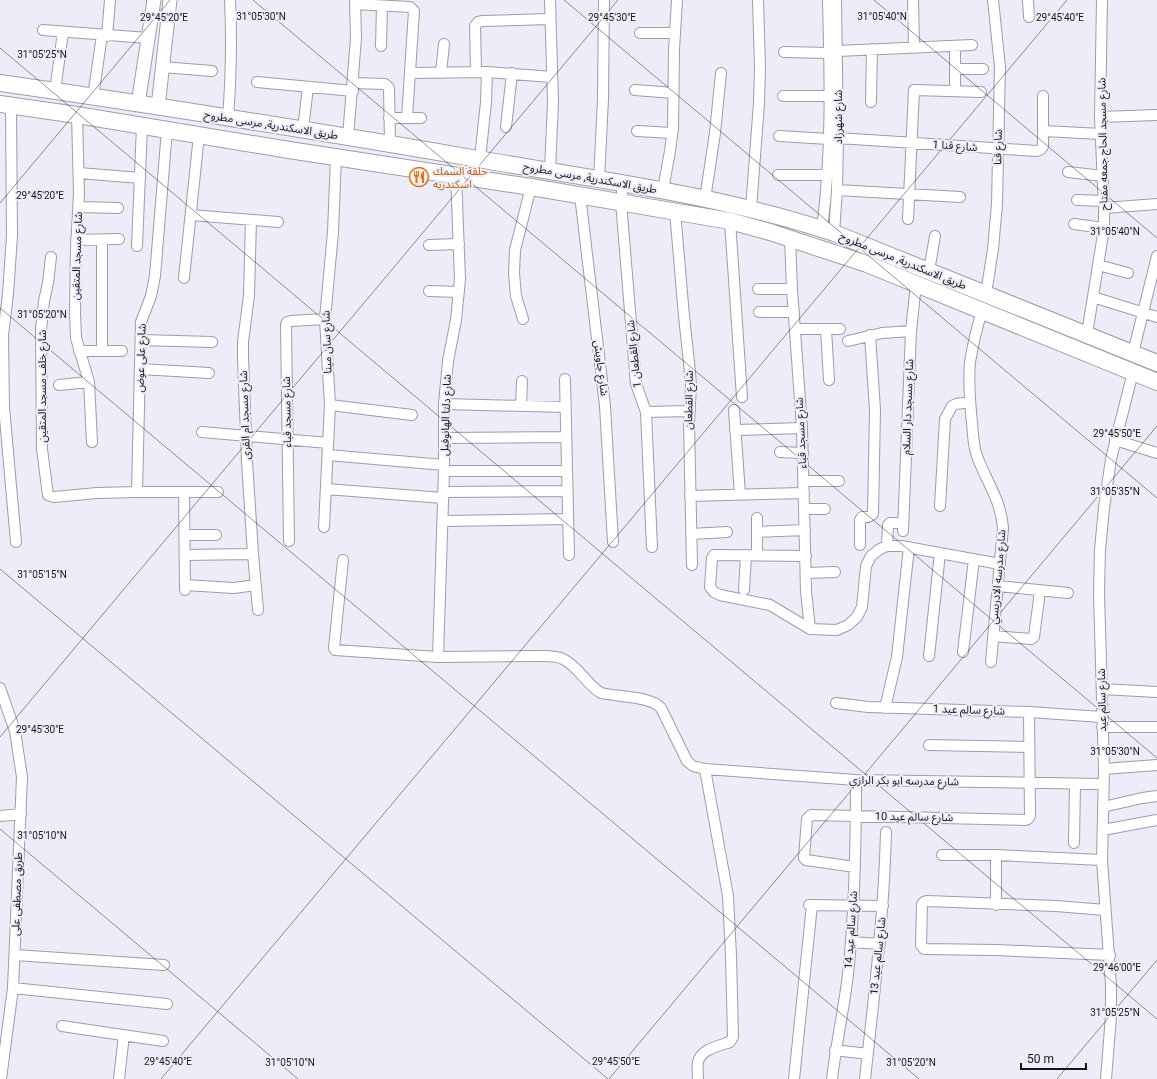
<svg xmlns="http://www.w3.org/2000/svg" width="1157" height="1079" font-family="Roboto,'Noto Sans Arabic',sans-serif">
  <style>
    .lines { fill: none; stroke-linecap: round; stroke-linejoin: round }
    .minor-casing { stroke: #9d9da8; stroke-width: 12 }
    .tertiary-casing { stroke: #9d9da8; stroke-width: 15 }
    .primary-casing { stroke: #9d9da8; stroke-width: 18 }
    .minor { stroke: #fff; stroke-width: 10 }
    .tertiary { stroke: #fff; stroke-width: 13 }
    .primary { stroke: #fff; stroke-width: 16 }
    .ticks { fill: none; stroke: #151519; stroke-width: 1; stroke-opacity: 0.45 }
    .labels { text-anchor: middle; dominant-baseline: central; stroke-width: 4; stroke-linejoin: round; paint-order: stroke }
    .street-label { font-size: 11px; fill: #151519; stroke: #ededf9 }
    .food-label { font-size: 11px; fill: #c56008; stroke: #ededf9; text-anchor: start }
    .ticks-label { font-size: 10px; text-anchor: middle; fill: #151519; stroke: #ededf9; stroke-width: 4; stroke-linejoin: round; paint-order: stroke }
  </style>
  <rect width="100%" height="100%" fill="#ededf9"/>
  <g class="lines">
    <defs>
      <path id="minor" d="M 913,0 L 914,48
        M 1028,0 L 1029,17
        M 355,4 L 410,7 L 414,11 L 407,118
        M 43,30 L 148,38
        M 640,33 L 675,33
        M 107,36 L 110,0
        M 381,46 L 382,6
        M 955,46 L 955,91
        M 838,51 L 972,45
        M 784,52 L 829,53
        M 162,67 L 212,71
        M 955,69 L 983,69
        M 476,71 L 475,26 L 478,22 L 483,21 L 550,19
        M 410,73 L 487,72 L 552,77
        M 441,73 L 444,44
        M 257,82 L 353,91
        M 353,83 L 385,84 L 389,88 L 390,144
        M 635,90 L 673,93
        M 55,91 L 63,32
        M 783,96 L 829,96
        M 93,97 L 102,35
        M 871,102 L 872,49
        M 11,106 L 12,236 L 8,294 L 3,335 L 4,407 L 16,542
        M 77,115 L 79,193 L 76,249 L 75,313 L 76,338 L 89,382 L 92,442
        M 1100,117 L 1157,115
        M 228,118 C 231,78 232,39 230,0
        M 389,118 L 421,118
        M 506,127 L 512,73
        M 303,129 L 308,87
        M 637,131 L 672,133
        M 1044,131 L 1101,134
        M 779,136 L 829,139
        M 348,137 L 356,38 L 355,0
        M 838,138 L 1037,151 L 1041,149 L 1043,146 L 1043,96
        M 480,159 L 486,102 L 487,72
        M 550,171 L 553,102 L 550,0
        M 1068,172 L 1103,176
        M 79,173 L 140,178
        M 778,175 L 828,175
        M 599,180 L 603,99 L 604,0
        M 623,184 L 621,202 L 636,384 L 646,412 L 652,547
        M 663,190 L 670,151 L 673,128 L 674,50 L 677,0
        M 837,190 L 960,197
        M 580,195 L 605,406 L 613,542
        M 705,199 L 715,133 L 721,73
        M 1077,200 L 1104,201
        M 79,207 L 118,208
        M 1104,208 L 1157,204
        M 751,209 L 759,103 L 760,67 L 758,0
        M 675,211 L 684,316 L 690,372 L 691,386 L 689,423 L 692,565
        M 191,215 L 278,222
        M 908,219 L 914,90 L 981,92
        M 251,220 L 249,295 L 243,342 L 243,357 L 247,462 L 253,554 L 258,610
        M 730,221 L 742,397
        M 1074,224 L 1104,228
        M 822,229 C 832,153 830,77 828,0
        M 834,233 L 837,190 L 838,138 L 836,0
        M 790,238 L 792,289 L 802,428 L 806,591 L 810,629
        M 76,240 L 119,239
        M 429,245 L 459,244
        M 137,246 L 142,126
        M 51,257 L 48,283 L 44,301 L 41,329 L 42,449 L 48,495 L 54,497 L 97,493 L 137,492 L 218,492
        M 1098,265 L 1128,273
        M 929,271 L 935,236
        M 184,278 L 199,135
        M 758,289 L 792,289
        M 429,291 L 459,292
        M 986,294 L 993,249 L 997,204 L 1000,67 L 993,0
        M 1093,297 L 1157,317
        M 982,311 C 977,327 973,344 970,362 C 968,382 970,403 972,423 C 973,434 973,445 977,456 C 986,481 1001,500 1003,528 L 991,662
        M 759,312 L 794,312
        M 523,319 L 516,296 L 514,273 L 515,250 L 531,187
        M 795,329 L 840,329
        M 826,329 L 829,380
        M 1087,334 L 1104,228 L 1104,208 L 1100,117 L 1102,0
        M 141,340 L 212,342
        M 848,341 L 882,333 L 911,331
        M 79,351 L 122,351
        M 102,351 L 102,240
        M 1133,353 L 1157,256
        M 140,369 L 209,373
        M 565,379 L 569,555
        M 59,385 L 89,382
        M 444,404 L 565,407
        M 330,405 L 412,415
        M 521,406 L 522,381
        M 734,410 L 740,494
        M 646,412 L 690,411
        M 735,430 L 802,428
        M 202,432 L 328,443
        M 444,438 L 565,437
        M 1115,440 L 1157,453
        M 780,452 L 803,453
        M 328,455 L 444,465
        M 444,471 L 566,471
        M 804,481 L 839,481
        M 326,489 L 443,498
        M 137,492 L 141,322 L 151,296 L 155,276 L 167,130
        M 184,492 L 185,590
        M 443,492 L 567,491
        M 690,496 L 804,493
        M 940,506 L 945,419 L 952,406 L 956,404 L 970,402
        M 804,509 L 825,509
        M 757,518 L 757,555
        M 443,521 L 568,519
        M 324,527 L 330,405 L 325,319 L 333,232 L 336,157
        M 903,531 L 911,331 L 916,284
        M 757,532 L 805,530
        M 691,534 L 727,532
        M 185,535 L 216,535
        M 289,541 L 286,325 L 287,322 L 291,321 L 325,319
        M 860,545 L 860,520 L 862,517 L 868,517 L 873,514 L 875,410 L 870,335
        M 887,546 L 888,525 L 890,523 L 903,523
        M 185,555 L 253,554
        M 806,556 L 714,555 L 712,558 L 710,587 L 714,592 L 720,595 L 770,605 L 810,629 L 837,630 L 848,625 L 857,617 L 862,607 L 866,566 L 871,556 L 880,549 L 887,546 L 901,546 L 1000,564
        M 343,560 L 334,648 L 335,650 L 438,657 L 542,656 C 549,656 557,656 563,659 C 578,666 587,685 601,693 C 618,697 650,696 661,708 L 687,761 L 693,766 L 705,769 L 856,780 L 1103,784
        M 806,573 L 835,572
        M 185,585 L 234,588 L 256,585
        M 998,586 L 1068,593
        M 744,590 L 746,555
        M 993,636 L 1031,639 L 1034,637 L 1040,591
        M 963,652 L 974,559
        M 929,656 L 940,553
        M 438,657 L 444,471 L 444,404 L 448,361 L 456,320 L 460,279 L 456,175
        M 0,688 L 15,731 L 22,777 L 13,988 L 1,1079
        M 1102,689 L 1157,692
        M 836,703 L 868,707 L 1029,712 L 1102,717
        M 885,708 L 897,657 L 909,547
        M 1102,727 L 1157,727
        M 929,745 L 1029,747
        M 1104,769 L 1157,765
        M 1103,807 L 1142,798 L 1157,796
        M 0,816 L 21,814
        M 1103,830 L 1157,820
        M 1074,843 L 1075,784
        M 942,855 L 996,855 L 1102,860
        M 855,867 L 806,860 L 804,858 L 807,819 L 811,815 L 1025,820 L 1028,819 L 1030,816 L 1029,712
        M 809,905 L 883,906
        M 996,905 L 996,855
        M 1105,910 L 1056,906 L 927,901 L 924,902 L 922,904 L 921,945 L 924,949 L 996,950 L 1110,955
        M 851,942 L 880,944
        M 15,955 L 164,965
        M 13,988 L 167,1004
        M 62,1026 L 163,1041
        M 835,1050 L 868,1054
        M 119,1079 L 124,1035
        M 698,1079 C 698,1074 697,1068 698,1062 C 701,1049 719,1046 730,1042 L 733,1037 L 731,956 L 728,896 L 705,769
        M 794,1079 L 812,905
        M 832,1079 C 836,1044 844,1009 848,974 C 855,910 856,845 856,780
        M 865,1079 C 874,996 884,915 886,832
        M 1106,1079 L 1111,1016 L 1111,985 L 1102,860 L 1104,769 L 1099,593 L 1100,550 L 1104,508 L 1111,459 L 1133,372"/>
      <path id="tertiary" d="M 138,104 L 154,0
        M 158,107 L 170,0"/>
      <path id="primary" d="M 0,83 C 167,107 334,134 501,163 C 613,182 726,197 834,233 L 1157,363
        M 0,104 L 77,115 L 289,150 L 531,187 L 730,221 L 770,232 L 867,264 L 1157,382"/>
    </defs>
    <use href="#minor" class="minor-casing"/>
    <use href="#tertiary" class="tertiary-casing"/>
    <use href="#primary" class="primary-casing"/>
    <use href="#minor" class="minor"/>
    <use href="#tertiary" class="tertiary"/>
    <use href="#primary" class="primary"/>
  </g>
  <path class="ticks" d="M 253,0 L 1157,758M 564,0 L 1157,498M 874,0 L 1157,238M 0,48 L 1157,1019M 0,203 L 170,0M 0,308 L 919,1079M 0,569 L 608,1079M 0,737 L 618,0M 0,829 L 298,1079M 161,1079 L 1067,0M 609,1079 L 1157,426M 1057,1079 L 1157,960"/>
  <defs>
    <symbol id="restaurant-ring" viewBox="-11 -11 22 22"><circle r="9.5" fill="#ededf9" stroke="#e8710a" stroke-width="1.5"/><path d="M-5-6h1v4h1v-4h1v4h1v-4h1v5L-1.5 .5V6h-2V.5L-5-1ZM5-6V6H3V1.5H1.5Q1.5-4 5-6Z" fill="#e8710a"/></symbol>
  </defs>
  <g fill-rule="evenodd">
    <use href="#restaurant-ring" x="408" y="166" width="22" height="22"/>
  </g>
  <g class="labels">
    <g class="street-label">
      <text transform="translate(838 117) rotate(-90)">شارع شهرزاد</text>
      <text transform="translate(271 125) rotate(9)">طريق الاسكندرية, مرسى مطروح</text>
      <text transform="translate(1103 144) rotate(-91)">شارع مسجد الحاج جمعه مفتاح</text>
      <text transform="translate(955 146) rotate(4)">شارع قنا 1</text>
      <text transform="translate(998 147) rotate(-89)">شارع قنا</text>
      <text transform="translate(590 178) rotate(10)">طريق الاسكندرية, مرسى مطروح</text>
      <text transform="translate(77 256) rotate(-88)">شارع مسجد المتقين</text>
      <text transform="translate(903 261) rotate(22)">طريق الاسكندرية, مرسى مطروح</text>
      <text transform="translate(327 342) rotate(-92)">شارع سان مينا</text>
      <text transform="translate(634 354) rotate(-96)">شارع القطعان 1</text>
      <text transform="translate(141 358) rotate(-88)">شارع على عوض</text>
      <text transform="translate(601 368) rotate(83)">شارع جاويش</text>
      <text transform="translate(42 386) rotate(-90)">شارع خلف مسجد المتقين</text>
      <text transform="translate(689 400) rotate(-89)">شارع القطعان</text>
      <text transform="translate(908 407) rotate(-88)">شارع مسجد دار السلام</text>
      <text transform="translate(287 412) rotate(-91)">شارع مسجد قباء</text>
      <text transform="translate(245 415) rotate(-92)">شارع مسجد ام القرى</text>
      <text transform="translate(446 415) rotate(-88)">شارع دلتا الهانوفيل</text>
      <text transform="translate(801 433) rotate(-93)">شارع مسجد قباء</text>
      <text transform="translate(998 577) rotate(-85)">شارع مدرسه الادريسي</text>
      <text transform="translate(1102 700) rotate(-91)">شارع سالم عيد</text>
      <text transform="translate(969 710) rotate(2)">شارع سالم عيد 1</text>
      <text transform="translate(904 781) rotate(1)">شارع مدرسه ابو بكر الرازي</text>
      <text transform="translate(914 817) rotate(1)">شارع سالم عيد 10</text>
      <text transform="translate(17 894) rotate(-88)">طريق مصطفى على</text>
      <text transform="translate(851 930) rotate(-86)">شارع سالم عيد 14</text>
      <text transform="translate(878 956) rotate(-84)">شارع سالم عيد 13</text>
    </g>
    <g class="food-label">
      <text x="433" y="171">حلقة السمك<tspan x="433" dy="13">اسكندريه</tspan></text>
    </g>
  </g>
  <g class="ticks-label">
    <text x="882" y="20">31°05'40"N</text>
    <text x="261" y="20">31°05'30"N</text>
    <text x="164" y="21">29°45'20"E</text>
    <text x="612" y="21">29°45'30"E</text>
    <text x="1060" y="21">29°45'40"E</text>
    <text x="42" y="58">31°05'25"N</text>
    <text x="40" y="199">29°45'20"E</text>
    <text x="1115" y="235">31°05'40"N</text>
    <text x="42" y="318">31°05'20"N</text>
    <text x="1117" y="437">29°45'50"E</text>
    <text x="1115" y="495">31°05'35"N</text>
    <text x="42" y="578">31°05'15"N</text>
    <text x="40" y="733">29°45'30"E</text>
    <text x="1115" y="755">31°05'30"N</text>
    <text x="42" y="839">31°05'10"N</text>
    <text x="1117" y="971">29°46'00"E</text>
    <text x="1115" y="1016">31°05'25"N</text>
    <text x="168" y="1065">29°45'40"E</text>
    <text x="616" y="1065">29°45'50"E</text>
    <text x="290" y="1066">31°05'10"N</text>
    <text x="911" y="1066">31°05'20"N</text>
  </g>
  <path d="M1021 1063v6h65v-6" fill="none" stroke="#151519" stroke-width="2"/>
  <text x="1027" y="1063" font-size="12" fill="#151519" stroke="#ededf9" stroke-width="3" paint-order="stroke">50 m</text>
</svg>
